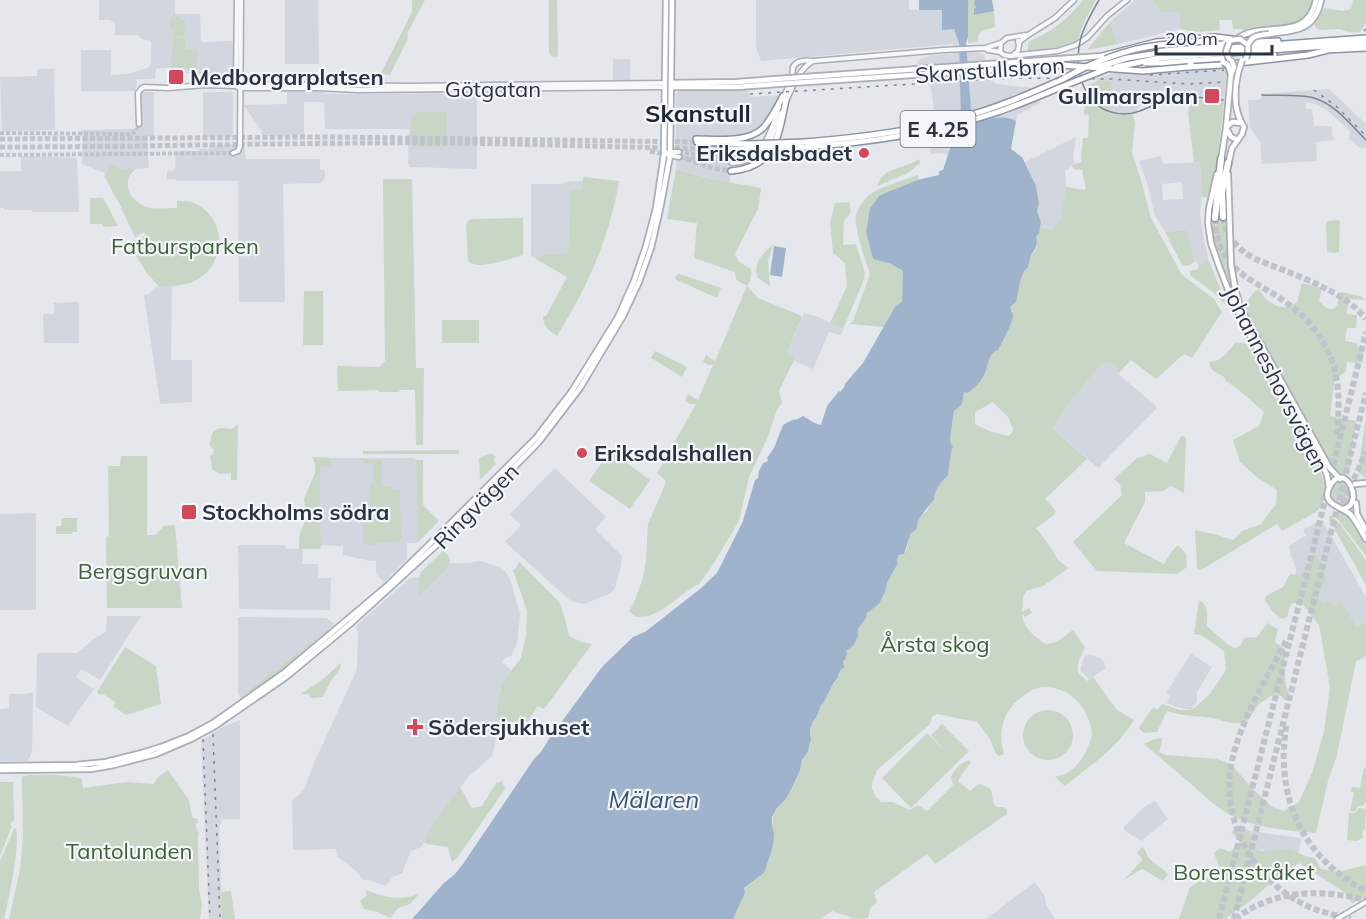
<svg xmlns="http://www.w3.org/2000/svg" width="1366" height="919" font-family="Mulish,sans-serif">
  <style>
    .built { fill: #d2d6de; fill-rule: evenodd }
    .green { fill: #c9d6c5; fill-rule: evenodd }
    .water { fill: #9fb4cc }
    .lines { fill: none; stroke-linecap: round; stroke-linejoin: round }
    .tertiary-tunnel { stroke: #bfc3cb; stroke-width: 4; stroke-dasharray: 4 2; stroke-linecap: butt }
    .trunk-tunnel { stroke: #bfc3cb; stroke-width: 5; stroke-dasharray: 5 2.5; stroke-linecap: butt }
    .motorway-tunnel { stroke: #bfc3cb; stroke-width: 6; stroke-dasharray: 6 3; stroke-linecap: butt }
    .tertiary-casing { stroke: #a9aeb7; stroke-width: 7 }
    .secondary-casing { stroke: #a9aeb7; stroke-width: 8 }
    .trunk-casing { stroke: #8b94a3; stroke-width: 8 }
    .motorway-casing { stroke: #8b94a3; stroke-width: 9 }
    .tertiary { stroke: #f7f8fa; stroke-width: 4 }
    .secondary { stroke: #fff; stroke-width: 4.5 }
    .trunk { stroke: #fff; stroke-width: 5 }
    .motorway { stroke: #fff; stroke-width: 6 }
    .tram { stroke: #7d8696; stroke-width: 1.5 }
    .rail { stroke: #7d8696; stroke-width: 1.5; stroke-dasharray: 3 6; stroke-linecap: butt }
    .secondary-bridge-casing { stroke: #a9aeb7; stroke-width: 8; stroke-linecap: butt }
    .trunk-bridge-casing { stroke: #8b94a3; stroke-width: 8; stroke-linecap: butt }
    .secondary-bridge { stroke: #fff; stroke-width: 4.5 }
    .trunk-bridge { stroke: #fff; stroke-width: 5 }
    .poi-dot { fill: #d1495b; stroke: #f4f6f9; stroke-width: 2 }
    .labels { text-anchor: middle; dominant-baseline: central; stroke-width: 4.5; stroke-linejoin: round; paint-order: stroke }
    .shield { fill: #f4f6f9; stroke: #676e7b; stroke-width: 1.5 }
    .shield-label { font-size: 21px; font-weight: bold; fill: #2b3445 }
    .street-label { font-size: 22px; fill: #2b3445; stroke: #f4f6f9 }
    .poi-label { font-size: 22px; font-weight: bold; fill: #2b3445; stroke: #f4f6f9; text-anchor: start }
    .park-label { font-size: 22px; fill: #3f6138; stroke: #f4f6f9 }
    .neighbourhood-label { font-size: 24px; font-weight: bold; fill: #1d2536; stroke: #f4f6f9 }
    .water-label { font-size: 24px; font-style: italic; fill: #34527a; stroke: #f4f6f9 }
  </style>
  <rect width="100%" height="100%" fill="#e4e7ec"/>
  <path class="built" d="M 99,0 L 175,0 L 175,14 L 200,14 L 201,42 L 234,41 L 234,77 L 233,79 L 198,80 L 198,73 L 170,73 L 170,68 L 162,68 L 156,69 L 155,79 L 137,79 L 136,91 L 81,91 L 81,50 L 111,50 L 111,75 L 128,74 L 148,68 L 151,64 L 151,41 L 142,39 L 138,35 L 115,35 L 115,24 L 110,20 L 99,20 Z
    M 285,0 L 318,0 L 319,64 L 285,64 Z
    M 756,0 L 909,0 L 909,10 L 942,10 L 954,29 L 959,43 L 961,125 L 957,127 L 948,155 L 944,153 L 931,154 L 930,151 L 932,138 L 934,112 L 931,87 L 919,74 L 917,62 L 920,59 L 932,55 L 953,54 L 953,44 L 761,61 L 756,47 Z
    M 1135,0 L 1153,0 L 1160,12 L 1180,12 L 1180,29 L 1118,44 L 1110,22 Z
    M 972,52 L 984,54 L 988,76 L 996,84 L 1033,88 L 1040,103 L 1017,115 L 1016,121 L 1010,117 L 986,118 L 972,122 L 966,53 Z
    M 613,59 L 630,59 L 630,81 L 613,82 Z
    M 1225,68 L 1227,72 L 1224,102 L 1188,98 L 1172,99 L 1162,102 L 1159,96 L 1137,108 L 1138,114 L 1128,115 L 1109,113 L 1110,81 L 1092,80 L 1118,72 L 1143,73 L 1172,73 Z
    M 37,69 L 54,69 L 55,130 L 2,131 L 0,77 L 37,76 Z
    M 680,89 L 748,90 L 750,97 L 781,95 L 760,128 L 749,135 L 738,136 L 738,138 L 696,138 L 696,145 L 732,146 L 730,184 L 676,169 L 676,94 Z
    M 1329,89 L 1366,124 L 1366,148 L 1360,148 L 1349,139 L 1350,131 L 1328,111 L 1316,104 L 1306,102 L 1306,109 L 1312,109 L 1314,126 L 1332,126 L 1332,135 L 1335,140 L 1316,142 L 1317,161 L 1262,164 L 1260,142 L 1250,128 L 1248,100 L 1257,100 L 1261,99 L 1261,94 Z
    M 287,91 L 316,91 L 330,94 L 477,93 L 477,169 L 410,167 L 408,163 L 409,129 L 325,129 L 324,102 L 304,102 L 304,135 L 262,136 L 261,130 L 244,105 L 287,104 Z
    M 143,92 L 154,92 L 154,136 L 147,136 L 149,168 L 121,169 L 107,174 L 82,164 L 83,136 L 81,130 L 136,129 L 138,125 L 141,125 L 141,94 Z
    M 203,92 L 233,92 L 233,137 L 203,137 Z
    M 1076,137 L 1073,158 L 1075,164 L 1065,171 L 1066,187 L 1062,219 L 1052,230 L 1040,227 L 1041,222 L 1037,211 L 1036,186 L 1025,162 Z
    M 244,144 L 246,159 L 320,159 L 320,170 L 325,170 L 325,178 L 321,183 L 283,184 L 285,302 L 239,302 L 238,181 L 176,181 L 176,179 L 167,179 L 167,171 L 175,170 L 176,151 L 199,151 L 199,149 L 209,149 L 209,145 Z
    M 21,156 L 77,158 L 79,210 L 78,212 L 33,212 L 32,210 L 4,210 L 4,208 L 0,208 L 0,171 L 21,171 Z
    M 1161,156 L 1164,164 L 1200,162 L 1202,197 L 1200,212 L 1203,235 L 1209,261 L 1199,265 L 1195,261 L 1187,230 L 1165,232 L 1155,216 L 1147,183 L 1139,161 ZM 1182,182 L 1183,199 L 1163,200 L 1162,184 Z
    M 583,181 L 584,190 L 570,190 L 568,253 L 544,254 L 542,257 L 538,258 L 534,257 L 531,252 L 531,184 L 563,184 L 564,182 Z
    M 158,286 L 172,286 L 171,360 L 192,360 L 192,402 L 160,404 L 144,295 L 149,294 Z
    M 79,302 L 79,343 L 44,343 L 43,314 L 54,314 L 54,303 Z
    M 804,313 L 816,316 L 843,329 L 841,335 L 829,332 L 813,369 L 794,361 L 795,358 L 787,354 Z
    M 1111,362 L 1116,366 L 1118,374 L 1156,406 L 1156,409 L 1098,468 L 1052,428 L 1072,400 L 1100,365 Z
    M 331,458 L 414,458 L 416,460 L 418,542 L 416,543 L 407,543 L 407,559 L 384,582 L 376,574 L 376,561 L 370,561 L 343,555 L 343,546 L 321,545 L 320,466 L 331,466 Z
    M 555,468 L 606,517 L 595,529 L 622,556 L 621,566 L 615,588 L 611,593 L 584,604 L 571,601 L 505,542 L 521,525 L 510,514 Z
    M 36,513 L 36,610 L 0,610 L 0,514 Z
    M 1320,520 L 1322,520 L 1366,597 L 1366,622 L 1356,627 L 1333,606 L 1324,603 L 1318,597 L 1318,593 L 1324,586 L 1308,561 L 1306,569 L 1299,575 L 1296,575 L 1296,568 L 1290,554 L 1291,553 L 1289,546 L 1305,536 L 1307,538 L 1303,530 Z
    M 238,545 L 285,545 L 286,549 L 303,549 L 302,564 L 318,564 L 318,578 L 331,578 L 330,610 L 239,609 Z
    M 479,561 L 484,562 L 502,568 L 507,574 L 511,581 L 520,615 L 517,644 L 511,656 L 507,657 L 502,662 L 512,671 L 500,686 L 501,687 L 496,708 L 498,709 L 497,715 L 500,722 L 492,756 L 468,777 L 430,828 L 424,842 L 421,847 L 411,851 L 402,873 L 393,877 L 385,886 L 369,880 L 363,880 L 356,871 L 337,856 L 336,849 L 293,850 L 292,801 L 304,790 L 314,763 L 357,669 L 358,634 L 356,626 L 410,578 L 419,577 L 419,592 L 448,567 L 450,563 L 468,563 Z
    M 107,616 L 141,616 L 100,680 L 81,669 L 76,677 L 94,689 L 68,726 L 36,707 L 37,653 L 77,653 L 94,639 L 106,632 Z
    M 238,617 L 326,618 L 333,623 L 333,626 L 319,639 L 316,639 L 249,690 L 250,693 L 242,700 L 238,693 Z
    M 1089,654 L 1101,658 L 1105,664 L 1104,665 L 1106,668 L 1089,679 L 1080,670 L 1084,657 Z
    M 1191,654 L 1212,667 L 1197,692 L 1197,702 L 1191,710 L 1176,707 L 1167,703 L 1170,696 L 1166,693 Z
    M 27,693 L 33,693 L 32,752 L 30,757 L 27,761 L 0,761 L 0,709 L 9,708 L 9,694 L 27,694 Z
    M 240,720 L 240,819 L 222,819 L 219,827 L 222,919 L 209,919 L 201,741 L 223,727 Z
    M 1155,801 L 1168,819 L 1141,841 L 1125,831 L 1124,827 L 1145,806 Z
    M 1250,831 L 1301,838 L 1299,852 L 1288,849 L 1270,852 L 1256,849 L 1251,845 L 1250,841 Z
    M 1035,882 L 1045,897 L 1046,905 L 1055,919 L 986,919 Z"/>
  <path class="green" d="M 412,0 L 425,0 L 408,32 L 407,41 L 390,75 L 382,74 L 381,77 L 379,78 L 377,75 L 378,73 L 381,73 L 412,12 Z
    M 549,0 L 557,0 L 558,54 L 556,57 L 551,56 L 549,53 Z
    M 968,0 L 975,0 L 976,6 L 974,14 L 994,11 L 995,27 L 981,31 L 978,37 L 978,42 L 968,43 Z
    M 1083,0 L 1096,0 L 1085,20 L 1077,42 L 1058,50 L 1028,51 L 1028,42 C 1054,30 1064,23 1083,0 Z
    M 1153,0 L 1313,0 C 1305,30 1272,27 1246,31 L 1241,29 L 1233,29 L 1232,20 L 1219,20 L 1220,30 L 1197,32 L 1180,29 L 1180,12 L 1160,12 Z
    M 1353,0 L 1366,0 L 1366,23 L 1360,32 L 1352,33 L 1339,29 L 1319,30 L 1314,25 L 1324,8 L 1343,11 L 1351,9 Z
    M 171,17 L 181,17 L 181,20 L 185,20 L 184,37 L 174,36 L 174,30 L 170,29 Z
    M 1110,22 L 1118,44 L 1087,50 Z
    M 173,38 L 185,38 L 186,49 L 197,49 L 197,68 L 174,68 L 171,65 Z
    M 1100,80 L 1111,81 L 1109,105 L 1111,107 L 1109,113 L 1122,115 L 1133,115 L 1135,124 L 1132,153 L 1141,180 L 1151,218 L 1182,275 L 1214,299 L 1222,312 L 1192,358 L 1184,354 L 1156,379 L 1131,360 L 1118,374 L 1116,366 L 1111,362 L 1100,365 L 1072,400 L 1052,428 L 1087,459 L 1045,499 L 1056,511 L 1054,515 L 1036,528 L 1049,545 L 1059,561 L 1069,568 L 1043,586 L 1026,591 L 1023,598 L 1022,612 L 1029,608 L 1032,613 L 1025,617 L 1022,613 C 1022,627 1035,637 1046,644 L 1057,642 L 1073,630 L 1085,648 C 1081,655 1076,665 1078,673 L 1087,681 L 1093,677 L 1117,710 L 1134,720 C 1118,748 1089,766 1065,786 L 1059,781 L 1055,776 C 1068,776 1078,766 1084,755 C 1087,749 1091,741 1092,734 C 1092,728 1089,721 1087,716 C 1080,699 1063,686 1043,687 C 1037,688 1031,690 1026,694 C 1004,708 997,729 1004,754 L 999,756 L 996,754 L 990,739 L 977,722 L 937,714 L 932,717 L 930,724 L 877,770 L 872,783 L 872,789 L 876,797 L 881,802 L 892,802 L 910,810 L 918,805 L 927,811 L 953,785 L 951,777 C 954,769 961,763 969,760 L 971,762 L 960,777 L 958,781 L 970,791 L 979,784 C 996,789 990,791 994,804 L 997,807 L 1004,807 L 1007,810 L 1007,814 L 935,864 L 927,854 L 874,892 L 877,902 L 870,909 L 868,918 L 855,919 L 832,911 L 821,919 L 733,919 L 745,893 L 744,889 L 764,873 L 773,821 C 773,808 786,800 792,789 C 796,780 798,771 802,762 C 803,758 807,754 809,750 C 811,743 809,738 810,731 C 811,724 816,720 818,714 C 819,711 819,708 821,705 L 823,704 L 833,684 L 836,681 L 846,651 L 853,646 L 858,637 L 858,629 L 869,611 L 879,604 L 885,592 L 887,583 L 898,563 L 897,560 C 898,554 901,554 906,551 L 911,533 L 922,514 L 926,512 L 931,502 L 934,500 C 934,491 941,481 948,476 C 949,465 950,456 953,446 L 951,444 L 950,439 L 954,411 L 962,404 L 964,392 L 968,393 C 973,388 979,384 982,379 C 989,369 987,353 998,350 C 1002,343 1012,324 1013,317 C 1013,313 1011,310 1010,307 L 1016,302 L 1020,277 L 1029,264 L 1029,259 L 1037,247 L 1036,237 L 1040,227 L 1052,230 L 1061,219 L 1066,187 L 1086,190 L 1082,170 L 1074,169 L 1072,166 L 1079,162 L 1080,163 L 1082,160 L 1081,159 L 1083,138 L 1088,138 L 1089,115 L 1084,114 L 1086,95 L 1088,85 ZM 993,402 L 1008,417 L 1013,429 L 1012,433 L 1008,436 L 989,431 L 975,424 L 975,412 Z
    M 1190,99 L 1224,102 L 1217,163 L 1207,198 L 1202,197 L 1200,162 L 1194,162 L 1188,113 Z
    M 417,112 L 447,112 L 447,147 L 414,147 L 411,144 L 411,119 Z
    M 919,159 L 920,163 L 912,170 L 906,174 L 877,186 C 884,166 903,170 919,159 Z
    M 111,165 L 122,169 L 137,168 C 121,180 127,198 144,206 C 152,210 167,208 177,208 L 177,201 C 182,201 187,201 191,202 C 228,215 228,264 195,281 C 184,286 170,286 158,286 L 150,276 L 148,275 L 129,244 L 146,235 L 144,232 L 135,237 L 119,203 L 104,176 Z
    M 676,169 L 711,179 L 761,188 L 758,209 L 735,254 L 739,262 L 751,269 C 752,276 751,280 747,286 L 758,298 L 802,316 L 787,354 L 795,358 L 779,391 L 782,402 L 777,410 L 767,439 L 749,477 L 739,521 L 712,566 L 699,584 L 690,589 L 662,610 L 649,616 L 636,617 L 629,611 L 635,600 L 643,578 L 646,561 L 648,524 L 665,485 L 665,480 L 657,473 L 696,404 L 690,404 L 685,401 L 688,394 L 698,400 L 713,365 L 709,365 L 703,362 L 706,355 L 715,361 L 747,286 L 736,280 L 735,272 L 694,258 L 697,223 L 667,219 Z
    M 918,175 L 919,181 L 880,195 L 870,208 L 866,232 L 873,259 L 891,264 L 903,271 L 902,302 L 895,308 L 884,327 L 849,324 L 853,321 L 870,274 C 866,262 853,226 856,214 C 858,209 865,198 869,195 C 878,188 906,179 918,175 Z
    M 583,177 L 619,181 C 610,237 587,288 557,336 C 549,331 543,326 543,316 L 546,316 L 567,277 L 531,256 L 531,252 L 534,257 L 538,258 L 542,257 L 543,254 L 568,253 L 570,190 L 583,190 Z
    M 383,179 L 412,179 L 416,368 L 424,368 L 423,445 L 416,445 L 415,390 L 400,390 L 399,392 L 379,392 L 379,390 L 338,391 L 337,366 L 379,367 L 385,361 Z
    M 90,198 L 103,198 L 118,226 L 103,227 L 102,224 L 90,224 Z
    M 849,202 L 851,212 L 844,221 L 843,245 L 856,244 L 865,273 L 863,282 L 843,329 L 830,323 L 847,286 L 845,263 L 833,253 L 830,222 L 835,203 Z
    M 1212,208 L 1213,221 L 1229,220 L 1235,297 L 1234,299 C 1223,271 1206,239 1212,208 Z
    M 523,218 L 523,255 C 509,259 479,271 468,261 L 466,225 L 468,221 L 471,219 Z
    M 1338,220 L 1340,222 L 1339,252 L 1335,253 L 1327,252 L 1326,223 L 1327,221 Z
    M 1187,230 L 1195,261 C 1191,265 1187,267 1182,265 L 1165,232 Z
    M 773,245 L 768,262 L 770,286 L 758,278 C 752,265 762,253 773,245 Z
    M 1209,261 L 1227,305 L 1226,305 L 1216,295 L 1190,275 L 1190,271 L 1198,269 L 1199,265 Z
    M 679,274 L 721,288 L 717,298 L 677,280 L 675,278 L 676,275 Z
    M 1302,283 L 1322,288 L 1319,301 L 1326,308 L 1333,309 L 1337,305 L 1341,292 L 1360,296 L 1366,300 L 1348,299 L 1347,314 L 1357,315 L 1356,328 L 1347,328 L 1345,341 L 1356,343 L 1364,354 L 1362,363 L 1347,362 L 1346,371 L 1340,376 L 1335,376 L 1330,416 L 1356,421 L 1349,474 L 1339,474 L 1333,469 L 1243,306 L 1255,291 L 1259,289 C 1263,297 1273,307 1282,307 C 1287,308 1293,304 1297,303 Z
    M 304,291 L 323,291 L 323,345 L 303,345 Z
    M 442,320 L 479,320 L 479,343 L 442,343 Z
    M 1236,342 L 1252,345 L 1302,434 L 1314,465 L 1317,465 C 1325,480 1331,499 1316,512 L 1282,531 L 1277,524 L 1201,570 L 1198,570 L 1197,567 L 1195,530 L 1214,534 L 1233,540 L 1242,531 L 1261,524 L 1276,504 L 1277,490 L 1258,478 L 1240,462 L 1233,440 L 1259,426 L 1264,412 L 1239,390 L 1226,381 L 1224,377 L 1212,370 L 1209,362 C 1222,362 1228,351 1236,342 Z
    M 655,351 L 687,367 L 682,377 L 651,358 Z
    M 1365,422 L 1366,422 L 1366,478 L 1365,478 L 1358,472 Z
    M 238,424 L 237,480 L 231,480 L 231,473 L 219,474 L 212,469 L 210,456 L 213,454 L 214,450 L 210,446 C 210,438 212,428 222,428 C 225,428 228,429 232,429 Z
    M 1181,436 L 1186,437 L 1184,493 L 1171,486 L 1163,491 L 1145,492 L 1145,502 L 1124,543 L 1164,564 L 1172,551 L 1178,545 L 1186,554 L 1187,567 L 1177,574 L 1097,571 L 1073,542 L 1122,495 L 1120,484 L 1114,479 L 1137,458 L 1150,454 L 1167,463 Z
    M 459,450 L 459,454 L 363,454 L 363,451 Z
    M 610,451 L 650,480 L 630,509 L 589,481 Z
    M 491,453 L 496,457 L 493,460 L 496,464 L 481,479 L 480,479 L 479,458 Z
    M 121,456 L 147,456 L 147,535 L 155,535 L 164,526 L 175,525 L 182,608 L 107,608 L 106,537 L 109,536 L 108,466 L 120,466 Z
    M 312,457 L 331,458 L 331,466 L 320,467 L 321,545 L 320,549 L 299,549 L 299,536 L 306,518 L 304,499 L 315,473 L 315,464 Z
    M 364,460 L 382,460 L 382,486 L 390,487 L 391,489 L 397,489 L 400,491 L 401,538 L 399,542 L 375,542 L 374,545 L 365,545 L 363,542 L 363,509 L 370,509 L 370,483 L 373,483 L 373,463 L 364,463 Z
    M 416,460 L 423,460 L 423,505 L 439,521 L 418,542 Z
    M1331 494a12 12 0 1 1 24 0a12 12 0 1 1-24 0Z
    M 1339,512 L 1348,516 L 1355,524 L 1366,544 L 1366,556 L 1333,513 Z
    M 1330,515 L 1340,524 L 1366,560 L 1366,585 L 1329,519 Z
    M 62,518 L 77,518 L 77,532 L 73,532 L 72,534 L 56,534 L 56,526 L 61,526 Z
    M 443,551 L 444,551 C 450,557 452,560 448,567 L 420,595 L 419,593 L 419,577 L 421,572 Z
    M 1315,553 C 1319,561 1328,575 1325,583 C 1322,589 1319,591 1318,597 L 1324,603 L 1330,601 L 1333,606 L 1342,602 L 1356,627 L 1366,622 L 1366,657 L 1356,661 L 1337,755 L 1328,781 L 1316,833 C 1291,831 1263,829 1239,819 C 1220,812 1205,796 1190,783 C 1175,770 1159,757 1144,744 L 1154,739 L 1163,738 L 1159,752 L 1165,755 L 1217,759 L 1232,765 L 1250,786 L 1272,807 L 1284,811 L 1299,802 L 1312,773 L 1324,732 L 1330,687 L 1319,625 L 1303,605 L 1297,603 L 1292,603 L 1290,607 L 1287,617 L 1282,619 L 1273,612 L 1265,600 L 1266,596 L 1283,587 L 1290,574 L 1299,575 C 1306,569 1308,561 1315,553 Z
    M 519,562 L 559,602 L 565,618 L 569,636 L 582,642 L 592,644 L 544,709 L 537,706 L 520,736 L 499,732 L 500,722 L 497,715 L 498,709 L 496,708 L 501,688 L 500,686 L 521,658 L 526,635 L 527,611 L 513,570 L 516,568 Z
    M 1199,600 C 1209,605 1207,616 1207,626 L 1227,644 L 1235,648 L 1240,646 L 1244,638 L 1257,637 L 1267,623 L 1278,629 L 1275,642 L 1285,649 C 1285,665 1283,682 1290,696 L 1287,700 L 1284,700 L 1281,696 L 1274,694 L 1259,704 L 1246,722 C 1231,726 1219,718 1204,717 C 1192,716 1179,715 1167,711 L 1157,732 L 1143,733 L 1139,728 L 1153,707 L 1157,710 L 1162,704 L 1180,710 L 1192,710 L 1210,694 L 1226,670 L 1224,651 L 1201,635 L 1194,634 Z
    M 316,639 L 319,640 L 283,670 L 250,693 L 249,692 L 249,690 Z
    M 125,647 L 156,666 L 161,704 L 126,715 L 113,706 L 115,703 L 114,701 L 103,694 L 100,695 L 97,692 Z
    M 341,663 L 340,669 L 330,682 L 323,697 L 312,698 L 308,694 L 301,694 L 323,679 Z
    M1023 735a25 25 0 1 1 50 0a25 25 0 1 1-50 0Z
    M 942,724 L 969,751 L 911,808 L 882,778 L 927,733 L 946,752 L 931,735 Z
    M 1364,767 L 1366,769 L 1366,803 L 1364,803 L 1364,806 L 1358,806 L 1355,811 L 1350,811 L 1354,793 L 1350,791 L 1352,787 L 1360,788 Z
    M 168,770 L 190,802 L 189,803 L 193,818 L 198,819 L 198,823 L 195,824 L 199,834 L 198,836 L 199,890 L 202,905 L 200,919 L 9,919 L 20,869 L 23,837 L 22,777 C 30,773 72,775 82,779 L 83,788 L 127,782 L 154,784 L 157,778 Z
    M 502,781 L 505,789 L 457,858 L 452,862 L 448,847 L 427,844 L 424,842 L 430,828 L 460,787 L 472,808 L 482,806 L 496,783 Z
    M 0,782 L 13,782 L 14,816 L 14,821 L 12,821 L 10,825 L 12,826 L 0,856 Z
    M 1359,808 L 1366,809 L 1365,829 L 1362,832 L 1363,838 L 1357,841 L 1347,840 L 1349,813 L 1355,813 Z
    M 1238,826 L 1250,831 C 1250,859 1269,850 1288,849 C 1295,849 1299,854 1305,856 C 1308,857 1312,857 1315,858 L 1321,869 L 1338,872 L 1366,865 L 1366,897 L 1352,903 L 1344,892 L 1299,863 C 1285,874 1270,883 1257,895 C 1248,904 1235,910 1226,919 L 1179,919 L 1190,887 L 1220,869 L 1214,853 L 1220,848 L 1230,852 L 1240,841 L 1231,832 Z
    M 16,828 C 20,848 9,898 4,919 L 0,919 L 0,861 L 14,829 Z
    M 1142,847 C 1147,851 1146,856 1151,860 C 1156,865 1163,868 1168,874 L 1163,881 L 1142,869 L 1124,880 L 1142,860 L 1141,857 L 1137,853 Z
    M 366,890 C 383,897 403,902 420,893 L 410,904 L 398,908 L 391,918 L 377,912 L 364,909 L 360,901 L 366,896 Z
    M 231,891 L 235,919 L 222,919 L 221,892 Z"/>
  <path class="water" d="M 919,0 L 968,0 L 968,37 L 966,43 L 972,122 C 985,120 1004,113 1016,121 L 1011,149 L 1022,157 L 1036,186 L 1039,204 L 1037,211 L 1041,222 L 1039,233 L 1036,237 C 1039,247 1033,250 1030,258 C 1029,261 1029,264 1028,267 C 1018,277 1020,289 1016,302 L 1010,307 C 1011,310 1013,313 1013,317 C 1012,324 1002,343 998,350 C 987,353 989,369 982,379 C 979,384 973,389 968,393 L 964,392 L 962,404 L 954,411 L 950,439 L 951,444 L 953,446 C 950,456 949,465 948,476 C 941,481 934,491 934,500 C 931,502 919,518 918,521 C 916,528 920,528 911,533 L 904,554 L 899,555 L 897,560 L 898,563 L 887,583 L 885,592 L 879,604 L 867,613 L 866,618 L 858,629 L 858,637 L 853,646 L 846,651 L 847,653 L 845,660 L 843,661 L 844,668 L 841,669 L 838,675 L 838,677 L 833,684 L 823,704 L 821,705 L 817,716 L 813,722 L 810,729 L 810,735 L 811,739 L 808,752 L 802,760 L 800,770 L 791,790 L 785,800 L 777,808 L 772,817 L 772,827 L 774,833 L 773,846 L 764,873 L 744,888 L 745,893 L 733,919 L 412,919 L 443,884 L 455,874 L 463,864 L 534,759 L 541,752 L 549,739 L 602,667 L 633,637 L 645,632 L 700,589 L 717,573 L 743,521 L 755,480 L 758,478 L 759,471 L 763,463 L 767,462 L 768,460 L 767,458 L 774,448 L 783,425 L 792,420 L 798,419 L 803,416 C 809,419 814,424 821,425 L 827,406 L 839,391 L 840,392 L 845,386 L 844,385 L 863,363 L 895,307 L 902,302 L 903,271 L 891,264 L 873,259 L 866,232 L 870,208 L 880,195 L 921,179 L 939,175 L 939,171 L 943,170 L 957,127 L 961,125 L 959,43 L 954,29 L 942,30 L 942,10 L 919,10 Z
    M 975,0 L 992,0 L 994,11 L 974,15 L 974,9 L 976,7 L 974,4 Z
    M 774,246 L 786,248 L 782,277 L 770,275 Z"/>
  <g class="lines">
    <path class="tertiary-tunnel" d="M 0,133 L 131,134 L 136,131 L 139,124
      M 679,152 L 731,159
      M 0,155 L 233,153
      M 679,157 L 732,163"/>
    <path class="trunk-tunnel" d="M 0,139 L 333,137 L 696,142
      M 0,147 C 150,147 300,142 450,143 C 544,144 638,148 732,149
      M 650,151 L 681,157 L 712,168 L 731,171"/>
    <path class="motorway-tunnel" d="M 1223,217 C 1227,237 1237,249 1255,259 C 1290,273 1342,289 1366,319
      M 1215,218 C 1216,274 1256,278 1292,307 C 1308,319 1321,335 1329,354 C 1341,380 1339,408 1337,436
      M 1339,512 L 1366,452
      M 1286,641 C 1268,676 1246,711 1235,749 C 1216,810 1247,875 1303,904 C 1318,912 1335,915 1351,919
      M 1286,726 C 1285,738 1283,751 1284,764 C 1286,821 1316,865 1366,891
      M 1219,919 L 1312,553 L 1366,332
      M 1234,919 L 1366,393
      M 1235,919 C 1274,889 1321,889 1366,900"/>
    <defs>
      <path id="tertiary" d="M 1019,42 L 1028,35 L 1055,18 L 1074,0
        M 1001,43 L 1000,52 L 1004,55 L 1010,56 L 1058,51 L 1076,45 L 1088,37 L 1107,16 L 1127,0
        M 985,48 L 1001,43 L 1007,38 L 1026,35
        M 1013,55 L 1018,51 L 1019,45 L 1018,41
        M 793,67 C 797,60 806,60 813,61 L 943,50 L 985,48 L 988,50 L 1000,52
        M 236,86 L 240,88 L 317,88 L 358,90 L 665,87
        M 236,86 L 237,0
        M 783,97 C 789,87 793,79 793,67
        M 786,101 C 793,86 799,69 813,61
        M 139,124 L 138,93 L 141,89 L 144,87 L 168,88 L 205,85 L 236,86 L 240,84 L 411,86 L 665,83
        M 770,143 L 781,113
        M 233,153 L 238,151 L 240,146 L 241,0
        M 664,154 L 670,152 L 679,152
        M 668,155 L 679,157
        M 731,159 C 767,159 769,134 779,107
        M 732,163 C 745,162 756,159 766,149
        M 1337,919 L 1366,902"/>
      <path id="secondary" d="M 1269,34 C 1296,30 1315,31 1321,0
        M 1237,39 C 1263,19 1307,44 1316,0
        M 1138,51 L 1222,44 L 1230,41
        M 1160,63 L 1225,58 L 1231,61
        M 671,83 L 737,82 L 776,79
        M 671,87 L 737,87 L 777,84
        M 1226,128 L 1232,122 L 1241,123
        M 1226,128 L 1231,137 L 1238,140
        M 1221,160 L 1226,128 L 1231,74
        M 1228,166 L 1232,148 L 1242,134 L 1244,127 C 1234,112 1234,91 1238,73
        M 1217,174 L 1209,209 L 1208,223 L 1211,243 L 1219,266 L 1232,300 L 1248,332 L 1323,466 L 1327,475 L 1329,487
        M 1228,174 L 1231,265 L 1235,288 L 1240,307 L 1329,467 L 1340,479
        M 1355,484 L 1366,483
        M 1356,503 L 1357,514 L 1366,530
        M 1343,509 C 1366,505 1345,459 1330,486 C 1319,505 1344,507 1351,515 C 1357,522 1361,531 1366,539
        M 0,766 L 76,765 L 106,762 L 142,753 L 161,747 L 189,736 L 213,723 L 285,672 L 387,586 L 446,528 L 536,438 L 572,391 L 618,317 L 634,281 L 646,246 L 656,208 L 664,154 L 666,0
        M 0,770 L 91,769 L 114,765 L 156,754 L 191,739 L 215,726 L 286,677 L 350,624 L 443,539 L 538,443 L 580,388 L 623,316 L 639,282 L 651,248 L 660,209 L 670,156 L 672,0"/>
      <path id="trunk" d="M 1325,50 L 1366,48
        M 1159,53 L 1366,38
        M 1102,56 L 1156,42 L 1215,37 L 1257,42 L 1278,41
        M 1160,58 L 1366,43
        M 1246,58 L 1274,55
        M 1157,67 L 1191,64
        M 1188,67 L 1221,65 L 1308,55 L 1328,50
        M 696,139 C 715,139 747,143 762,129 C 771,120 777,107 783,96
        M 697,142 L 749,144
        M 805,142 C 856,138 909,132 959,118 C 995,109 1029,94 1063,79
        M 803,147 C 869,143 935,133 998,112 C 1021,104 1044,94 1066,85
        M 732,149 L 749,149
        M 731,171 C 776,167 778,137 786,100"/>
      <path id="motorway" d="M 1223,217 L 1222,192 L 1228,163
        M 1215,218 L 1221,159"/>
    </defs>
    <use href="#tertiary" class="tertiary-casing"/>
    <use href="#secondary" class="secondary-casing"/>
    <use href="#trunk" class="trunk-casing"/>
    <use href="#motorway" class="motorway-casing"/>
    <use href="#tertiary" class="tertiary"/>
    <use href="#secondary" class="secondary"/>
    <use href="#trunk" class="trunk"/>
    <use href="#motorway" class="motorway"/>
    <path class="tram" d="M 1099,0 C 1092,12 1085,24 1081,37 C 1072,70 1084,113 1124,114 C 1142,114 1155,102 1172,98 C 1188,94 1207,99 1223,100
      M 1262,95 C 1277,96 1300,94 1314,98 C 1335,104 1351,125 1366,140"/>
    <path class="rail" d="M 1364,31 L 1366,29
      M 1150,75 L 1224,70
      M 1314,90 L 1336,106 L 1366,136
      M 750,94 L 1012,78 L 1111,79 L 1188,84 L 1226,82
      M 213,734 L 220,919
      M 203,739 L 210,919"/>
    <defs>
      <path id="secondary-bridge" d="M 1232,40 L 1240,39 L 1248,45
        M 1229,43 L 1226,51 L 1229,59
        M 1248,45 C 1252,35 1259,35 1269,34
        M 1246,58 L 1248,53 L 1248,45
        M 1145,63 L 1160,63
        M 1238,73 L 1242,60
        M 1231,74 L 1234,67 L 1232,61
        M 776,79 L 1102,56
        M 777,84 L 1064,65"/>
      <path id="trunk-bridge" d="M 1223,62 L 1228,65 L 1231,74
        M 1061,65 L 1143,71 L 1188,67
        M 1098,67 L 1127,58 L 1159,53
        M 1116,67 L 1160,58
        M 1063,79 C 1091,63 1126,49 1159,45 C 1175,43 1190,42 1206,41
        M 1066,85 L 1107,69
        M 749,144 L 805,142
        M 749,149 L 803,147"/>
    </defs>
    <use href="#secondary-bridge" class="secondary-bridge-casing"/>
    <use href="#trunk-bridge" class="trunk-bridge-casing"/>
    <use href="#secondary-bridge" class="secondary-bridge"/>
    <use href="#trunk-bridge" class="trunk-bridge"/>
  </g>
  <g class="poi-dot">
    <rect x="168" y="69" width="16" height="16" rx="3"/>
    <rect x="1204" y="88" width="16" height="16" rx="3"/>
    <circle cx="864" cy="153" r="6"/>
    <circle cx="582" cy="453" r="6"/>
    <rect x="181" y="504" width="16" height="16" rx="3"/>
    <path d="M412 718h6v6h6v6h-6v6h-6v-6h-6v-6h6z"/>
  </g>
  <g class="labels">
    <rect class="shield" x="900.5" y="111" width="75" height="36" rx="4.5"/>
    <g class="shield-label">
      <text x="938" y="129">E 4.25</text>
    </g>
    <g class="street-label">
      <text transform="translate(990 70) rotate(-4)">Skanstullsbron</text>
      <text x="493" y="89">Götgatan</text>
      <text transform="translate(1276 379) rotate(63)">Johanneshovsvägen</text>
      <text transform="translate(476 506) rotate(-45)">Ringvägen</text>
    </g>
    <g class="poi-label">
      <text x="190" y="77">Medborgarplatsen</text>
      <text x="1198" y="96" text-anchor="end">Gullmarsplan</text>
      <text x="852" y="153" text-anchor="end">Eriksdalsbadet</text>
      <text x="594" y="453">Eriksdalshallen</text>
      <text x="202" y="512">Stockholms södra</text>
      <text x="428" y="727">Södersjukhuset</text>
    </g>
    <g class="park-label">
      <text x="185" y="246">Fatbursparken</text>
      <text x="143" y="571">Bergsgruvan</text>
      <text x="935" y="644">Årsta skog</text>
      <text x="129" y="851">Tantolunden</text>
      <text x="1244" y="872">Borensstråket</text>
    </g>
    <g class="neighbourhood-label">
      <text x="698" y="113">Skanstull</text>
    </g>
    <g class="water-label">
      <text x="654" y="799">Mälaren</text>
    </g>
  </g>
  <path d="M1156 45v9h116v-9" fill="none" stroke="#2b3445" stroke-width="3"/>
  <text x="1165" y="45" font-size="18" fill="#2b3445" stroke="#f4f6f9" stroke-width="4.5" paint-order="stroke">200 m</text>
</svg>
